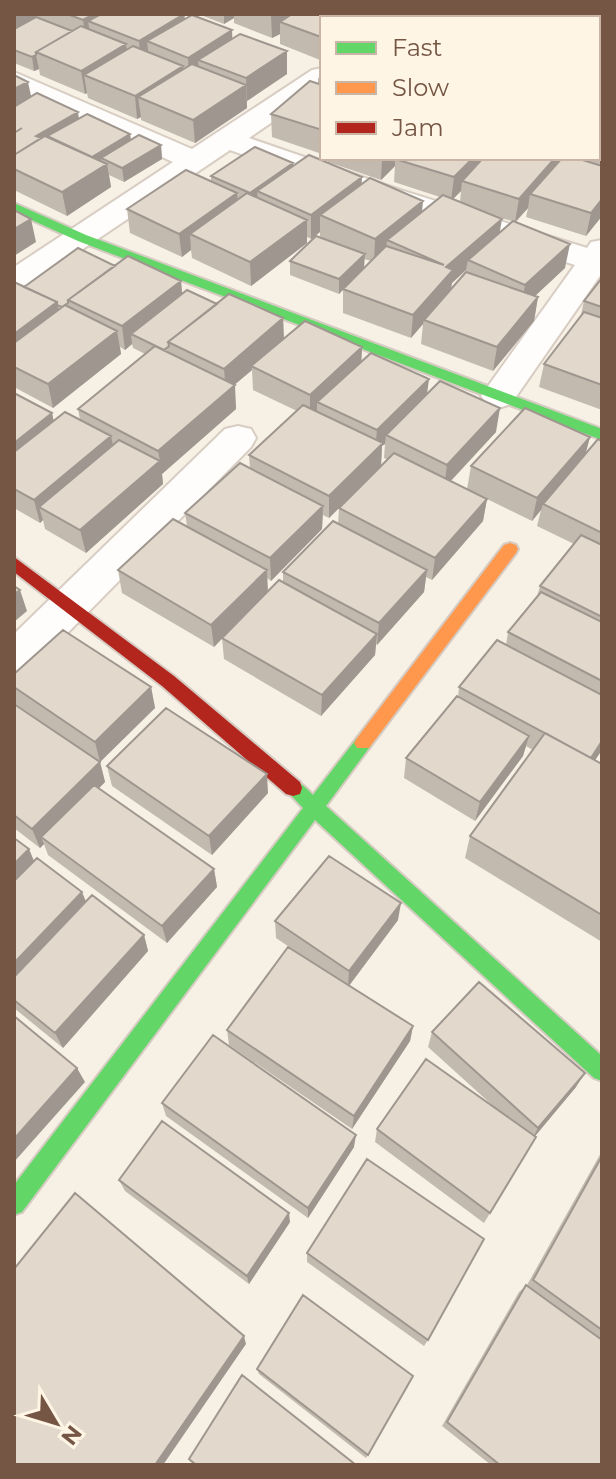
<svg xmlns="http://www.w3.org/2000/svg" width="616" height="1479" font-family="Montserrat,sans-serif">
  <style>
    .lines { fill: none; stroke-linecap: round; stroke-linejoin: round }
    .street-casing { stroke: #d8cdc3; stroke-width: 4 }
    .fast-casing { stroke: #d6cbc2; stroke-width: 4 }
    .slow-casing { stroke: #d6cbc2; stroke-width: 4 }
    .jam-casing { stroke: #d6cbc2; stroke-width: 4 }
    .street { fill: #fefdfb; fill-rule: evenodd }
    .fast { fill: #63d668; fill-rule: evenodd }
    .slow { fill: #ff974d; fill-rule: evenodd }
    .jam { fill: #b3261e; fill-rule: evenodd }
    .wall { fill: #c3baaf; fill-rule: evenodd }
    .shaded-wall { fill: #9f978f }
    .building { fill: #e3d8cc; stroke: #9f978f; stroke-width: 2 }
  </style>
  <rect width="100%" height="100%" fill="#f7f0e5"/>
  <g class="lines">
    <defs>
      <path id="street" d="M 404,14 L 433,14 L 430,18 L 401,18 Z
        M 566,14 L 602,14 L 602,24 L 598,25 L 598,18 L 569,18 Z
        M 322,68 L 322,88 L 249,138 L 397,189 L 587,248 L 591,242 L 602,240 L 602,273 L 511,404 L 499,408 L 487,404 L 481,396 L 575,265 L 375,201 L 230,150 L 25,288 L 14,291 L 14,267 L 173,162 L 14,90 L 14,72 L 192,149 L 312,70 Z
        M 238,426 L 251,429 L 256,438 L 251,447 L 29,672 L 14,677 L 14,634 L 225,429 Z"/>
      <path id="fast" d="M 14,203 L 86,235 L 602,429 L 602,440 L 78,241 L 14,212 Z
        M 363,736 L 369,738 L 372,743 L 369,748 L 326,806 L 602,1056 L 602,1081 L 594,1078 L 315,820 L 22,1212 L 14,1215 L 14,1185 L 303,808 L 284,788 L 286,782 C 298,778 305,787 313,795 L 357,738 Z"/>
      <path id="slow" d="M 510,543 L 516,545 L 518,549 L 516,553 L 369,748 L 357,748 L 354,743 L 357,738 L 504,545 Z"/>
      <path id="jam" d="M 14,557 L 174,676 L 300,782 L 302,788 L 300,794 L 293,796 L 286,794 L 162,686 L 14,572 Z"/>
    </defs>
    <use href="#street" class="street-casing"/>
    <use href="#fast" class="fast-casing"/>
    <use href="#slow" class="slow-casing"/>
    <use href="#jam" class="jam-casing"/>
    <use href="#street" class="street"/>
    <use href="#fast" class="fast"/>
    <use href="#slow" class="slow"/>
    <use href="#jam" class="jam"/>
  </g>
  <path class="wall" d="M 14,14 L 185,14 L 185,19 L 232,39 L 287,51 L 287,74 L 247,101 L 247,108 L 195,143 L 141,120 L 141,117 L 137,119 L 88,98 L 87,93 L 85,94 L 40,75 L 39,69 L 34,71 L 14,63 Z
    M 198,14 L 401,14 L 395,18 L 322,18 L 320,60 L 280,44 L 280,34 L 272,38 L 234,23 L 234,18 L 224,24 Z
    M 420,14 L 585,14 L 585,18 L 415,18 Z
    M 14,75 L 31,97 L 79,118 L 130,134 L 131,140 L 161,145 L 162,159 L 124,182 L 109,175 L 111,187 L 67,216 L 14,190 Z
    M 322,75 L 322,154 L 272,137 L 271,114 L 318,84 L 318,78 Z
    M 602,112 L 602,216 L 586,236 L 526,217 L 528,208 L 516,222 L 565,268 L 535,296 L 538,297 L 534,321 L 493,371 L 421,344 L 423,324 L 411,338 L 343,313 L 343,289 L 371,261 L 364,259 L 364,268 L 339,294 L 290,275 L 290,261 L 320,238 L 320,232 L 311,239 L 307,237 L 307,243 L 251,286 L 192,258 L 191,250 L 182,257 L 130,233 L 127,209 L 211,181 L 211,176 L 293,163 L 293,166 L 362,184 L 422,212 L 440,197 L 394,182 L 395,166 L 381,180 L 328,162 L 328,158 L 598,158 ZM 461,191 L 460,202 L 453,199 ZM 488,214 L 512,221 L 500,232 ZM 466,270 L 466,272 L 451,289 L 452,283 Z
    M 115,266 L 181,281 L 182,294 L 217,304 L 283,318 L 284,339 L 362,347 L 361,362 L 427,394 L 496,432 L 451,481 L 467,489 L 471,466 L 590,437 L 585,454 L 602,441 L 602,750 L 595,760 L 602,764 L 602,942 L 465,858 L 470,836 L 533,750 L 526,746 L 523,756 L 475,821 L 404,778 L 406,758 L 458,697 L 459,687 L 506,645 L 508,632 L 537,597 L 540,586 L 574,544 L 537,526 L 541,510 L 532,521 L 487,499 L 483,521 L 432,580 L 426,577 L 424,592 L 377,645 L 376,644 L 375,655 L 321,716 L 224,659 L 222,638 L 214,647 L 122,593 L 118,570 L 187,526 L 185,513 L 250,469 L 249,455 L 297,411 L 253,390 L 252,370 L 234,385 L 236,409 L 162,474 L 163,484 L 86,553 L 45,529 L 43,520 L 40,523 L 14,508 L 14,393 L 52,413 L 53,421 L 80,420 L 78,409 L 145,354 L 133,348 L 132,344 L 125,350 L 120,347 L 121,354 L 53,408 L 14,387 L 14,282 L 24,287 ZM 385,444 L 384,458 L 388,460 L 339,508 L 338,524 L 283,572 L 283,583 L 267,592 L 267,578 L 271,581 L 322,529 L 323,515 L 329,518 L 381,466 L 382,446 Z
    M 602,278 L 602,410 L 539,387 L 544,364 L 581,315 L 584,301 Z
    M 14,674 L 151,687 L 155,708 L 100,762 L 14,703 Z
    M 14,704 L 100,762 L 105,782 L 99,788 L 214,869 L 217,887 L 167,943 L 48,855 L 44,844 L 40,848 L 14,828 Z
    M 107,766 L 268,793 L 212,855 L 112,786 Z
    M 14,838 L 34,861 L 86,901 L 144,935 L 148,951 L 63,1048 L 14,1008 Z
    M 398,920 L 349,986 L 413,1026 L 410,1041 L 352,1129 L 229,1045 L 227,1030 L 310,961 L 276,938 L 275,921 Z
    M 432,1032 L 576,1087 L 535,1136 L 536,1137 L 484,1223 L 375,1142 L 377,1129 L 492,1105 L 428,1047 Z
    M 162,1103 L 354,1147 L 308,1218 L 166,1116 Z
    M 602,1151 L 602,1465 L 491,1465 L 442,1426 L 519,1292 L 527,1285 Z
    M 119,1180 L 290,1222 L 249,1284 L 125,1191 Z
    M 307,1253 L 428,1340 L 424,1346 L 307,1262 Z
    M 257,1369 L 368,1455 L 366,1458 L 259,1374 Z"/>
  <path class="shaded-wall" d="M 14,14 L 36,14 L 37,20 L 14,38 Z
    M 94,14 L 134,14 L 88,21 L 91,40 L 86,43 L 83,20 Z
    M 184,14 L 186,37 L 147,41 L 149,59 L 141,64 L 139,41 Z
    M 224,14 L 234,14 L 234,18 L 224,24 Z
    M 274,14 L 312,14 L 280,22 L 280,34 L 272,38 L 271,16 Z
    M 358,14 L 367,14 L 366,18 L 352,18 Z
    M 375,14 L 401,14 L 395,18 L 375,18 Z
    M 494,14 L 517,14 L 500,16 L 500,18 L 490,18 Z
    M 577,14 L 585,14 L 585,18 L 573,18 Z
    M 232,30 L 233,53 L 198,60 L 199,74 L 189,80 L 188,58 Z
    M 322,36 L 322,59 L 320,60 L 321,37 Z
    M 126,44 L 129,67 L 84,75 L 87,93 L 85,94 L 81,71 Z
    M 287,51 L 287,74 L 247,101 L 246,78 Z
    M 36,55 L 39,69 L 34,71 L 32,57 Z
    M 183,66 L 185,89 L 138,97 L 141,117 L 137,119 L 135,96 Z
    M 602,80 L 602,99 L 598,103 L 598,85 Z
    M 28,82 L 33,105 L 14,115 L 14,89 Z
    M 246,85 L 247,108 L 195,143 L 193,120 Z
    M 78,112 L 80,126 L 48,145 L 36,136 Z
    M 130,134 L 132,148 L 101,158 L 102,166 L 91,157 Z
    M 161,145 L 162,159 L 124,182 L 122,168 Z
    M 382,158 L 403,158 L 395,159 L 395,166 L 381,180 Z
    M 473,158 L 489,158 L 462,181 L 461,191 L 451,201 L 454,177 Z
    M 555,158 L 564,158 L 530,194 L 528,208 L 515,222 L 519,199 Z
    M 293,163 L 293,177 L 257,191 L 258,202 L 251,207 L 250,193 Z
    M 107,164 L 111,187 L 67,216 L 62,192 Z
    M 362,177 L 361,201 L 320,215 L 320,232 L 311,239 L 311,215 Z
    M 237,193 L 239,216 L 190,234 L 191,250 L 182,257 L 179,234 Z
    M 602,199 L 602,216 L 586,236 L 591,213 Z
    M 423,201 L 421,224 L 387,240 L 386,253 L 374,263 L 375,239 Z
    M 31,219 L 36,242 L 14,256 L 14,229 Z
    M 502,219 L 498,243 L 468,260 L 466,270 L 452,283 L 450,293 L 424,320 L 423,324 L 411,338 L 413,315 L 446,267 Z
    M 307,220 L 307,243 L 251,286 L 250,262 Z
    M 570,244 L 565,268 L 521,309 L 525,285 Z
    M 365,254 L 364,268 L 339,294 L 339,279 Z
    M 181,281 L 183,304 L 131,334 L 132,344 L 125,350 L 122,326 Z
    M 538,297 L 534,321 L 493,371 L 497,347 Z
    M 57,302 L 62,326 L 14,361 L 14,334 Z
    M 283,318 L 284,342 L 251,366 L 252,370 L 226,392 L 224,369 Z
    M 117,331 L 121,354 L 53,408 L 48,384 Z
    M 362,347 L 361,370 L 317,402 L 317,411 L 310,418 L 310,395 Z
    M 429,379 L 426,402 L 386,435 L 385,444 L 382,446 L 381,466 L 329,518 L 329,496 L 375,450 L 377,430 Z
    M 235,385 L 236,409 L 162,474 L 163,484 L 86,553 L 80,530 L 160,461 L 158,451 Z
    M 500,408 L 496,432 L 444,488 L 447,465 Z
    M 52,413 L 57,436 L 14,472 L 14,443 Z
    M 111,436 L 116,459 L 39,507 L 43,520 L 40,523 L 34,500 Z
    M 590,437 L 584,460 L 543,504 L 541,510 L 532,521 L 537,498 Z
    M 487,499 L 483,521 L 432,580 L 435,558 Z
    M 323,506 L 322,529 L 271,581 L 270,558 Z
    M 267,570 L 268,592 L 214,647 L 211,625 Z
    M 427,570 L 424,592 L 377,645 L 379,623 Z
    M 20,590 L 27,611 L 14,622 L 14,594 Z
    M 377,634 L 375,655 L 321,716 L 322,695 Z
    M 151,687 L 155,708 L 100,762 L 95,742 Z
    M 529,736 L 523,756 L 475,821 L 480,802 Z
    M 602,741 L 602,750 L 583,778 L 591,758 Z
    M 100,762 L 105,782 L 47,841 L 41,837 L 44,844 L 40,848 L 32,829 Z
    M 267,774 L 268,793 L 212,855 L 209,836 Z
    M 29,849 L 37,868 L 14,891 L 14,864 Z
    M 214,869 L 217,887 L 167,943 L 162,926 Z
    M 82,892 L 89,909 L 14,988 L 14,963 Z
    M 401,903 L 398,920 L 348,987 L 349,971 Z
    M 144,935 L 148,951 L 63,1048 L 55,1033 Z
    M 413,1026 L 410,1041 L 352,1129 L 354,1116 Z
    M 77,1068 L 85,1082 L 14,1162 L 14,1139 Z
    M 585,1073 L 576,1087 L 531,1141 L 538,1128 Z
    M 356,1135 L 354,1147 L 308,1218 L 308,1208 Z
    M 289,1213 L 290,1222 L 249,1284 L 247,1276 Z
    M 244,1336 L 246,1344 L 163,1465 L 155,1465 Z"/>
  <path class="building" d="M 67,14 L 94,14 L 83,20 Z
    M 101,14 L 184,14 L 139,41 L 88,21 Z
    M 292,14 L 358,14 L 352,18 L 322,18 L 322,36 L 321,37 L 280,22 Z
    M 420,14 L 461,14 L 475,18 L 415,18 Z
    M 479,14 L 494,14 L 490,17 Z
    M 502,14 L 577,14 L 573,18 L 507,18 L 500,16 Z
    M 590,14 L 602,14 L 602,45 L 598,44 L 598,18 L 586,18 Z
    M 192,15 L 232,30 L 188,58 L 147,41 Z
    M 36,17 L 72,31 L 36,52 L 36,55 L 32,57 L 14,50 L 14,29 Z
    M 81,26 L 126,44 L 81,71 L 36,52 Z
    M 240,34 L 287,51 L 246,78 L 198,60 Z
    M 133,46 L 183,66 L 135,96 L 84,75 Z
    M 598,49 L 602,50 L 602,80 L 598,85 Z
    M 192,64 L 246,85 L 193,120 L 138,97 Z
    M 14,75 L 28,82 L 14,89 Z
    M 310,81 L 322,85 L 322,130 L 271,114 Z
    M 37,93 L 78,112 L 36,136 L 41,138 L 14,155 L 14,133 L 22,128 L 14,133 L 14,107 Z
    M 602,112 L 602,160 L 595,158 L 598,158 L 598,117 Z
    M 87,114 L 130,134 L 92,157 L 47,136 Z
    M 139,135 L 161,145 L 122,168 L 101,158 Z
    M 45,136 L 107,164 L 62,192 L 14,169 L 14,155 Z
    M 255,147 L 293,163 L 250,193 L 211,176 Z
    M 309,155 L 362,177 L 311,215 L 257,191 Z
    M 396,158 L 473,158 L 454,177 L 395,159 Z
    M 483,158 L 555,158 L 519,199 L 462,181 Z
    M 562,158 L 576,158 L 602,166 L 602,199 L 591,213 L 530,194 Z
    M 186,170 L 237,193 L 179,234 L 127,209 Z
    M 370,178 L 423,201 L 375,239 L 320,215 Z
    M 247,193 L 307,220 L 250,262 L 190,234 Z
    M 443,195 L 502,219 L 446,267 L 453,270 L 413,315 L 343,289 L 386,246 L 444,265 L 387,240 Z
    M 14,210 L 31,219 L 14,229 Z
    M 513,221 L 570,244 L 525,285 L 468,260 Z
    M 316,236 L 365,254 L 339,279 L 290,261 Z
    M 78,248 L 115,266 L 68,300 L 68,303 L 62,307 L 57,305 L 57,302 L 24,287 Z
    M 128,256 L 181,281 L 122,326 L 68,300 Z
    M 466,272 L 538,297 L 497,347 L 424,320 Z
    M 602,278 L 602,307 L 584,301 Z
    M 14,282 L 57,302 L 14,334 Z
    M 187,290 L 217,304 L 168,342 L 169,346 L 164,350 L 131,334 Z
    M 229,294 L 283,318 L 224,369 L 168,342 Z
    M 65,305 L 117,331 L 48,384 L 14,367 L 14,343 Z
    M 584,312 L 602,318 L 602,385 L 544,364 Z
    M 305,321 L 362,347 L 310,395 L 251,366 Z
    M 155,346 L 235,385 L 158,451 L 78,409 Z
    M 371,353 L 429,379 L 377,430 L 317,402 Z
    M 440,381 L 500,408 L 447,465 L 386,435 Z
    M 14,393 L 52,413 L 14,443 Z
    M 303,405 L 383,443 L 329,496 L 249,455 Z
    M 525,408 L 590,437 L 537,498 L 471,466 Z
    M 65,412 L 111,436 L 34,500 L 14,489 L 14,452 Z
    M 598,439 L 602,441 L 602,533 L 543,504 Z
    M 119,440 L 160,461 L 80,530 L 39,507 Z
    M 394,453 L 487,499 L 435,558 L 339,508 Z
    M 240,463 L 323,506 L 270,558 L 185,513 Z
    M 173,519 L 267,570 L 211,625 L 118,570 Z
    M 333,521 L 427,570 L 379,623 L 283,572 Z
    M 581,535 L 602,545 L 602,617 L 540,586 Z
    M 279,580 L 377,634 L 322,695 L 222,638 Z
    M 14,586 L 20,590 L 14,594 Z
    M 541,592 L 602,622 L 602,681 L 508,632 Z
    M 63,630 L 151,687 L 95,742 L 14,687 L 14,674 Z
    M 497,640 L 602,695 L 602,741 L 591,758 L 459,687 Z
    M 457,696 L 529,736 L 480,802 L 406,758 Z
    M 14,704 L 100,762 L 32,829 L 14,815 Z
    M 166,708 L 267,774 L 209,836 L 107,766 Z
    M 545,733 L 602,764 L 602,915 L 470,836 Z
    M 94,785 L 214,869 L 162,926 L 41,837 Z
    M 14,838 L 29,849 L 14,864 Z
    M 329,856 L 401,903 L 349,971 L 275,921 Z
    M 37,858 L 82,892 L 14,963 L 14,881 Z
    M 92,895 L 144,935 L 55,1033 L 14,1000 L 14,977 Z
    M 288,947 L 413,1026 L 354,1116 L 227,1030 Z
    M 479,982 L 585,1073 L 538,1128 L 432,1032 Z
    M 14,1016 L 77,1068 L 14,1139 Z
    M 213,1035 L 356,1135 L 308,1208 L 162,1103 Z
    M 426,1059 L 536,1137 L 490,1213 L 377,1129 Z
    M 162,1121 L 289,1213 L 247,1276 L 119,1180 Z
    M 602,1156 L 602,1330 L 533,1280 Z
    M 367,1159 L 484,1239 L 428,1340 L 307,1253 Z
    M 75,1193 L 244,1336 L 155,1465 L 14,1465 L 14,1269 Z
    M 526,1285 L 602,1340 L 602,1465 L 500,1465 L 447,1422 Z
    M 303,1295 L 413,1376 L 368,1455 L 257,1369 Z
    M 242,1375 L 356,1465 L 196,1465 L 189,1459 Z"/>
  <rect width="616" height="1479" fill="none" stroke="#755645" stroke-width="32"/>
  <rect x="320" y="16" width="280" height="144" fill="#fff5e5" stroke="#c8b5a5" stroke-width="2"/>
  <rect x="336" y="42" width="40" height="12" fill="#63d668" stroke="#c8b5a5" stroke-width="2"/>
  <text x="392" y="56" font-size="24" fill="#755645">Fast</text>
  <rect x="336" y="82" width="40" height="12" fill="#ff974d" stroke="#c8b5a5" stroke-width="2"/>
  <text x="392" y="96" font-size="24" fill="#755645">Slow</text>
  <rect x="336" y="122" width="40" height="12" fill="#b3261e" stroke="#c8b5a5" stroke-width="2"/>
  <text x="392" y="136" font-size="24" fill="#755645">Jam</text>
  <g transform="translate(56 1423) rotate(128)" stroke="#fff5e5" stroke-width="6" paint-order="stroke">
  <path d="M0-6L14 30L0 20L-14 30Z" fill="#755645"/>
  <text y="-12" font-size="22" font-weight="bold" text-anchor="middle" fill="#755645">N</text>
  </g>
</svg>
